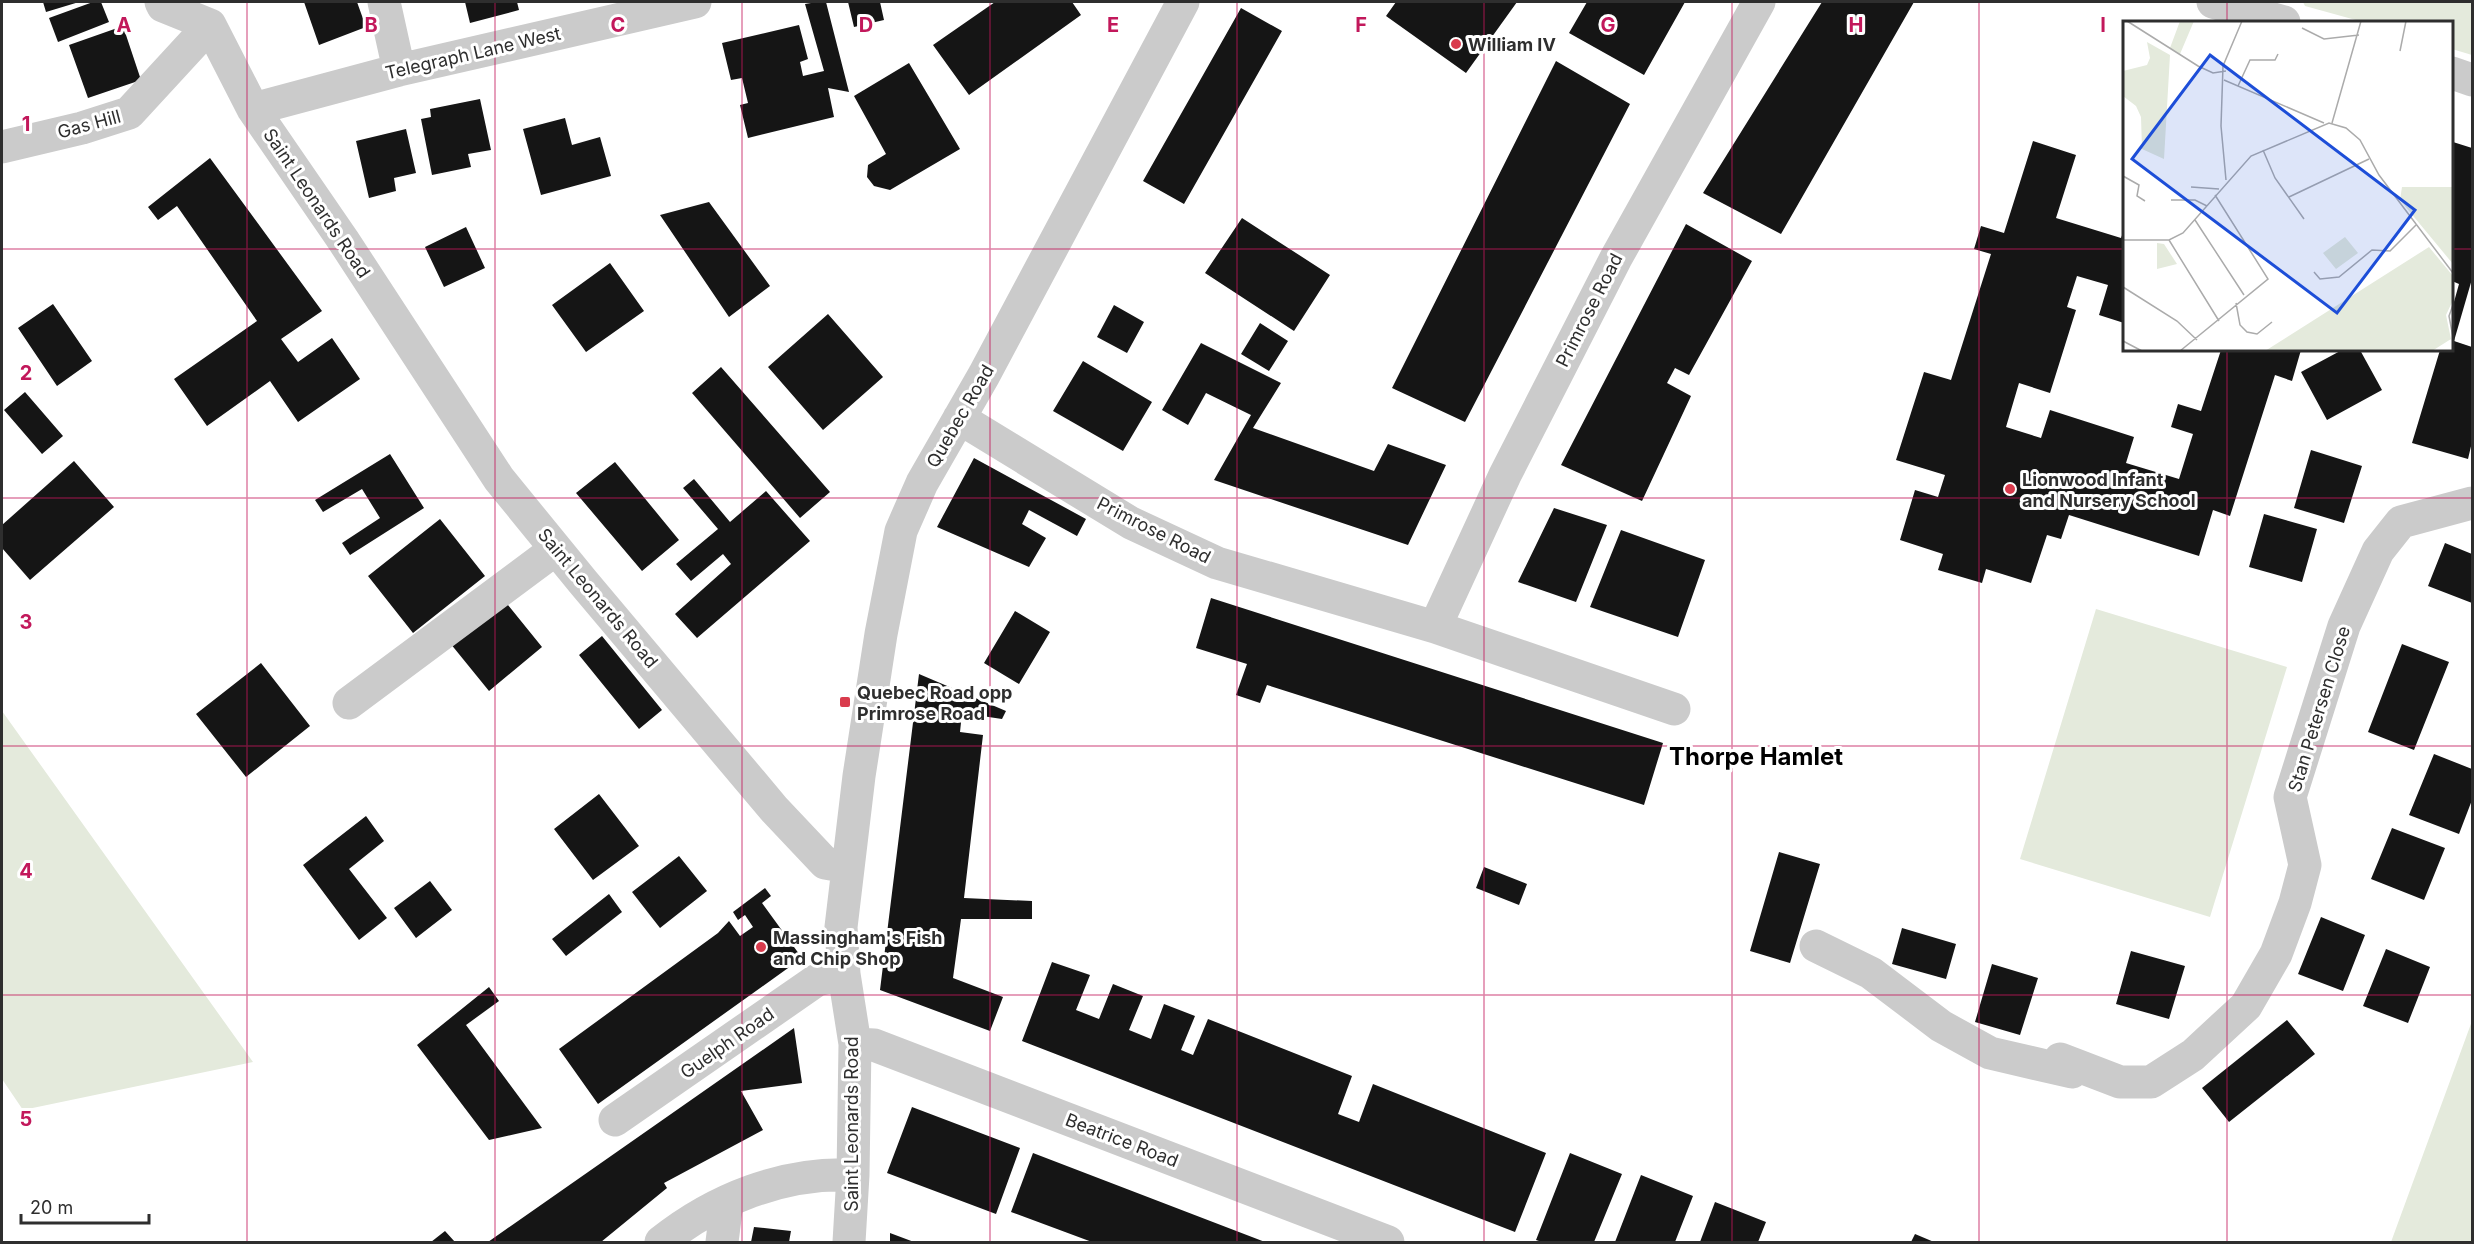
<svg xmlns="http://www.w3.org/2000/svg" width="2474" height="1244" font-family="Inter,sans-serif">
  <style>
    .green { fill: #e4eadc }
    .building { fill: #151515 }
    .lines { fill: none; stroke-linecap: round; stroke-linejoin: round }
    .minor { stroke: #cbcbcb; stroke-width: 33 }
    .grid { fill: none; stroke: #c2185b; stroke-width: 1.5; stroke-opacity: 0.55 }
    .poi-dot { fill: #d93b4d; stroke: #fff; stroke-width: 2 }
    .labels { text-anchor: middle; dominant-baseline: central; stroke-width: 6; stroke-linejoin: round; paint-order: stroke }
    .poi-label { font-size: 18px; font-weight: bold; fill: #2e2e2e; stroke: #fff; text-anchor: start }
    .street-label { font-size: 18px; fill: #2e2e2e; stroke: #fff }
    .district-label { font-size: 24px; font-weight: bold; fill: #000; stroke: #fff }
    .inset-road { fill: none; stroke: #ababab; stroke-width: 1.5 }
    .view { fill: #1d4ed8; fill-opacity: 0.15; stroke: #1d4ed8; stroke-width: 3 }
    .inset-edge { fill: none; stroke: #2e2e2e; stroke-width: 3 }
    .grid-label { font-size: 20px; text-anchor: middle; font-weight: bold; fill: #c2185b; stroke: #fff; stroke-width: 6; stroke-linejoin: round; paint-order: stroke }
  </style>
  <rect width="100%" height="100%" fill="#fff"/>
  <path class="green" d="M 2303,2 L 2472,2 L 2472,55 L 2452,49 L 2452,22 L 2363,22 L 2305,6 Z
    M 2096,609 L 2287,667 L 2210,917 L 2020,859 Z
    M 2,711 L 253,1062 L 23,1110 L 2,1079 Z
    M 2472,1021 L 2472,1242 L 2391,1242 Z"/>
  <path class="building" d="M 43,2 L 79,2 L 46,12 Z
    M 93,2 L 101,2 L 109,22 L 58,42 L 49,18 Z
    M 304,2 L 357,2 L 366,27 L 319,45 Z
    M 465,2 L 517,2 L 519,10 L 470,23 Z
    M 817,2 L 826,2 L 849,92 L 828,88 L 834,117 L 748,138 L 740,105 L 748,103 L 742,78 L 731,80 L 722,43 L 799,25 L 808,59 L 800,62 L 803,76 L 824,71 L 805,4 Z
    M 848,2 L 880,2 L 884,20 L 854,27 Z
    M 995,2 L 1072,2 L 1081,15 L 969,95 L 933,45 Z
    M 1396,2 L 1517,2 L 1466,73 L 1386,16 Z
    M 1587,2 L 1685,2 L 1644,75 L 1569,33 Z
    M 1822,2 L 1914,2 L 1781,234 L 1703,193 Z
    M 1241,8 L 1282,31 L 1184,204 L 1143,181 Z
    M 123,26 L 141,80 L 88,98 L 69,45 Z
    M 1556,61 L 1630,104 L 1465,422 L 1392,388 Z
    M 909,63 L 960,149 L 890,190 L 874,186 L 867,177 L 868,165 L 886,154 L 854,96 Z
    M 480,99 L 491,150 L 468,154 L 471,167 L 432,175 L 421,119 L 431,117 L 430,109 Z
    M 565,118 L 572,145 L 600,137 L 611,176 L 541,195 L 523,129 Z
    M 406,129 L 416,173 L 394,178 L 396,191 L 369,198 L 356,141 Z
    M 2033,141 L 2076,155 L 2056,218 L 2121,238 L 2124,230 L 2124,323 L 2099,315 L 2108,285 L 2077,276 L 2067,307 L 2076,310 L 2050,393 L 2019,383 L 2006,427 L 2041,438 L 2050,410 L 2134,437 L 2126,463 L 2179,479 L 2193,434 L 2171,427 L 2178,404 L 2201,411 L 2221,350 L 2301,350 L 2292,381 L 2275,375 L 2230,516 L 2213,510 L 2199,556 L 2069,515 L 2061,539 L 2047,535 L 2031,583 L 1986,569 L 1982,583 L 1938,570 L 1943,554 L 1900,540 L 1915,490 L 1938,497 L 1945,475 L 1896,460 L 1924,372 L 1951,380 L 1991,254 L 1974,249 L 1981,226 L 2004,233 Z
    M 2453,142 L 2472,148 L 2472,279 L 2454,341 L 2472,347 L 2472,442 L 2468,459 L 2412,443 L 2440,350 L 2452,350 L 2452,309 L 2459,284 L 2452,281 Z
    M 210,158 L 322,311 L 281,339 L 298,362 L 332,338 L 360,379 L 298,422 L 270,381 L 207,426 L 174,379 L 257,321 L 177,206 L 158,220 L 148,207 Z
    M 709,202 L 770,286 L 729,317 L 660,215 Z
    M 1242,218 L 1330,275 L 1294,331 L 1205,273 Z
    M 1686,224 L 1752,261 L 1689,375 L 1675,368 L 1667,383 L 1691,396 L 1642,501 L 1561,465 Z
    M 466,227 L 485,268 L 444,287 L 425,247 Z
    M 610,263 L 644,311 L 586,352 L 552,305 Z
    M 53,304 L 92,361 L 57,386 L 18,328 Z
    M 1114,305 L 1144,322 L 1127,353 L 1097,337 Z
    M 828,314 L 883,377 L 823,430 L 768,367 Z
    M 1260,323 L 1288,341 L 1269,371 L 1241,354 Z
    M 1201,343 L 1281,383 L 1253,428 L 1374,471 L 1388,444 L 1446,465 L 1408,545 L 1214,480 L 1251,415 L 1206,393 L 1188,425 L 1162,410 Z
    M 2342,350 L 2360,350 L 2382,390 L 2327,420 L 2301,372 Z
    M 1083,361 L 1152,402 L 1123,451 L 1053,411 Z
    M 721,367 L 830,492 L 800,518 L 692,393 Z
    M 25,392 L 63,436 L 42,454 L 4,410 Z
    M 2311,450 L 2362,466 L 2344,523 L 2294,508 Z
    M 390,454 L 424,508 L 350,555 L 342,543 L 380,518 L 362,489 L 323,512 L 315,500 Z
    M 974,458 L 1086,519 L 1077,536 L 1029,510 L 1022,524 L 1046,538 L 1029,567 L 937,527 Z
    M 74,461 L 114,507 L 30,580 L 2,548 L 2,525 Z
    M 615,462 L 679,540 L 642,571 L 576,493 Z
    M 694,479 L 730,522 L 766,491 L 810,541 L 697,638 L 675,614 L 731,564 L 723,554 L 691,581 L 676,564 L 718,529 L 683,488 Z
    M 1554,508 L 1607,525 L 1576,602 L 1518,582 Z
    M 2264,514 L 2317,529 L 2302,582 L 2249,567 Z
    M 440,519 L 485,576 L 413,633 L 368,576 Z
    M 1621,530 L 1705,560 L 1678,637 L 1590,607 Z
    M 2445,543 L 2472,554 L 2472,603 L 2428,586 Z
    M 1211,598 L 1663,743 L 1644,805 L 1267,685 L 1260,703 L 1236,695 L 1247,664 L 1196,648 Z
    M 504,600 L 542,647 L 489,691 L 450,643 Z
    M 1015,611 L 1050,632 L 1019,684 L 984,663 Z
    M 602,636 L 662,710 L 639,729 L 579,655 Z
    M 2402,644 L 2449,662 L 2414,750 L 2368,732 Z
    M 261,663 L 310,726 L 246,777 L 196,714 Z
    M 919,674 L 1006,711 L 1002,719 L 962,713 L 960,732 L 983,735 L 964,898 L 1032,901 L 1032,919 L 961,919 L 953,978 L 1003,997 L 990,1031 L 880,990 Z
    M 2434,754 L 2472,769 L 2472,800 L 2459,834 L 2409,815 Z
    M 599,794 L 639,846 L 593,880 L 554,829 Z
    M 366,816 L 384,841 L 349,869 L 387,918 L 359,940 L 303,865 Z
    M 2392,828 L 2445,848 L 2424,900 L 2371,879 Z
    M 1779,852 L 1820,864 L 1790,963 L 1750,951 Z
    M 679,856 L 707,891 L 660,928 L 632,892 Z
    M 1484,867 L 1527,884 L 1519,905 L 1476,888 Z
    M 430,881 L 452,910 L 416,938 L 394,908 Z
    M 765,888 L 771,896 L 762,903 L 802,958 L 598,1104 L 559,1049 L 718,933 L 729,921 L 740,936 L 753,927 L 745,915 L 738,920 L 733,912 Z
    M 609,894 L 622,912 L 566,956 L 552,939 Z
    M 2321,917 L 2365,935 L 2343,991 L 2298,974 Z
    M 1902,928 L 1956,944 L 1946,979 L 1892,964 Z
    M 2386,949 L 2430,967 L 2408,1023 L 2363,1006 Z
    M 2131,951 L 2185,966 L 2169,1019 L 2116,1004 Z
    M 1052,962 L 1090,975 L 1076,1010 L 1099,1019 L 1113,984 L 1143,996 L 1129,1030 L 1151,1039 L 1164,1004 L 1195,1016 L 1181,1050 L 1193,1055 L 1208,1019 L 1352,1076 L 1338,1114 L 1359,1122 L 1373,1084 L 1546,1153 L 1515,1232 L 1022,1041 Z
    M 1992,964 L 2038,978 L 2020,1035 L 1975,1022 Z
    M 489,987 L 499,1001 L 466,1025 L 542,1128 L 489,1140 L 417,1045 Z
    M 2287,1020 L 2315,1054 L 2229,1122 L 2202,1088 Z
    M 794,1028 L 802,1083 L 741,1091 L 763,1130 L 664,1183 L 667,1188 L 601,1242 L 488,1242 Z
    M 912,1107 L 1020,1148 L 996,1214 L 887,1173 Z
    M 1033,1153 L 1265,1242 L 1092,1242 L 1011,1212 Z
    M 1570,1153 L 1622,1174 L 1594,1242 L 1542,1242 L 1536,1240 Z
    M 1641,1175 L 1693,1196 L 1675,1242 L 1615,1242 Z
    M 1715,1202 L 1766,1222 L 1758,1242 L 1700,1242 Z
    M 754,1227 L 791,1231 L 789,1242 L 751,1242 Z
    M 445,1231 L 455,1242 L 431,1242 Z
    M 890,1233 L 914,1242 L 890,1242 Z
    M 1915,1234 L 1934,1242 L 1911,1242 Z"/>
  <g class="lines">
    <path class="minor" d="M 161,2 L 163,6 L 210,25 L 253,109 L 343,240 L 499,479 L 583,582 L 774,809 L 825,863 L 848,867
      M 384,2 L 399,70
      M 2213,2 L 2284,22
      M 2452,73 L 2472,80
      M 253,109 L 399,70 L 695,2
      M 2,147 L 82,128 L 129,113 L 210,25
      M 959,418 L 1131,523 L 1217,563 L 1435,627 L 1674,709
      M 1435,627 L 1505,475 L 1616,258 L 1759,2
      M 349,703 L 556,549
      M 1816,946 L 1871,973 L 1941,1026 L 1990,1053 L 2072,1072 L 2066,1065
      M 855,1044 L 874,1045 L 1388,1242
      M 2060,1059 L 2120,1082 L 2151,1082 L 2193,1055 L 2246,1006 L 2276,954 L 2295,903 L 2305,865 L 2290,797 L 2344,626 L 2378,551 L 2401,522 L 2472,503
      M 615,1120 L 817,980 L 844,974
      M 661,1242 C 715,1199 783,1172 853,1175
      M 722,1242 L 727,1202
      M 849,1242 L 853,1175 L 855,1044 L 844,974 L 841,927 L 859,776 L 881,634 L 901,531 L 922,483 L 984,375 L 1183,2"/>
  </g>
  <path class="grid" d="M 247,2 L 247,1242M 495,2 L 495,1242M 742,2 L 742,1242M 990,2 L 990,1242M 1237,2 L 1237,1242M 1484,2 L 1484,1242M 1732,2 L 1732,1242M 1979,2 L 1979,1242M 2227,2 L 2227,22M 2,249 L 2124,249M 2452,249 L 2472,249M 2227,350 L 2227,1242M 2,498 L 2472,498M 2,746 L 2472,746M 2,995 L 2472,995"/>
  <g class="poi-dot">
    <circle cx="1456" cy="44" r="6"/>
    <circle cx="2010" cy="489" r="6"/>
    <rect x="839" y="696" width="12" height="12" rx="3"/>
    <circle cx="761" cy="947" r="6"/>
  </g>
  <g class="labels">
    <g class="poi-label">
      <text x="1468" y="44">William IV</text>
      <text x="2022" y="479">Lionwood Infant<tspan x="2022" dy="21">and Nursery School</tspan></text>
      <text x="857" y="692">Quebec Road opp<tspan x="857" dy="21">Primrose Road</tspan></text>
      <text x="773" y="937">Massingham's Fish<tspan x="773" dy="21">and Chip Shop</tspan></text>
    </g>
    <g class="street-label">
      <text transform="translate(473 53) rotate(-13)">Telegraph Lane West</text>
      <text transform="translate(89 124) rotate(-15)">Gas Hill</text>
      <text transform="translate(317 203) rotate(56)">Saint Leonards Road</text>
      <text transform="translate(1589 310) rotate(-63)">Primrose Road</text>
      <text transform="translate(960 416) rotate(-60)">Quebec Road</text>
      <text transform="translate(1154 530) rotate(27)">Primrose Road</text>
      <text transform="translate(598 598) rotate(50)">Saint Leonards Road</text>
      <text transform="translate(2319 709) rotate(-73)">Stan Petersen Close</text>
      <text transform="translate(727 1043) rotate(-35)">Guelph Road</text>
      <text transform="translate(851 1124) rotate(-90)">Saint Leonards Road</text>
      <text transform="translate(1122 1140) rotate(21)">Beatrice Road</text>
    </g>
    <g class="district-label">
      <text x="1756" y="756">Thorpe Hamlet</text>
    </g>
  </g>
  <g transform="translate(2123 21)">
    <rect width="330" height="330" fill="#fff"/>
    <path d="M 57,0 L 71,0 L 57,33 L 47,27 ZM 24,21 L 47,34 L 41,138 L 19,128 L 18,96 L 13,85 L 0,75 L 0,50 L 24,44 L 27,37 ZM 279,166 L 330,166 L 330,243 L 277,179 ZM 222,216 L 235,232 L 213,248 L 200,232 ZM 34,222 L 41,223 L 54,243 L 34,248 ZM 306,226 L 330,255 L 330,279 L 323,294 L 328,318 L 309,330 L 142,330 Z" fill="#e4eadc"/>
    <path class="inset-road" d="M 4,0 L 75,45 L 90,52 L 103,50M 179,7 L 201,18 L 236,14M 277,30 L 283,0M 101,59 L 201,102M 115,65 L 127,39 L 152,39 L 155,33M 209,102 L 238,0M 140,129 L 152,157 L 181,198M 0,155 L 16,164 L 14,175 L 22,180M 103,159 L 98,105 L 100,45 L 119,0M 68,166 L 96,168M 166,176 L 246,138M 48,179 L 72,179 L 84,185M 72,199 L 121,274M 0,219 L 46,219 L 60,212 L 128,135 L 206,102 L 223,107 L 237,119 L 256,154 L 330,252M 46,219 L 96,300M 191,251 L 197,258 L 216,256 L 249,229 L 267,230 L 293,204M 0,266 L 54,300 L 74,319M 113,282 L 117,304 L 124,311 L 134,313 L 149,301M 330,284 L 326,295 L 330,316M 0,320 L 19,330M 57,330 L 145,258 L 92,174"/>
    <path class="view" d="M 87,34 L 292,189 L 214,292 L 9,138 Z"/>
    <rect width="330" height="330" class="inset-edge"/>
  </g>
  <g class="grid-label">
    <text x="124" y="32">A</text>
    <text x="371" y="32">B</text>
    <text x="618" y="32">C</text>
    <text x="866" y="32">D</text>
    <text x="1113" y="32">E</text>
    <text x="1361" y="32">F</text>
    <text x="1608" y="32">G</text>
    <text x="1856" y="32">H</text>
    <text x="2103" y="32">I</text>
    <text x="26" y="131">1</text>
    <text x="26" y="380">2</text>
    <text x="26" y="629">3</text>
    <text x="26" y="878">4</text>
    <text x="26" y="1126">5</text>
  </g>
  <rect width="2474" height="1244" fill="none" stroke="#2e2e2e" stroke-width="6"/>
  <path d="M21 1214v9h128v-9" fill="none" stroke="#2e2e2e" stroke-width="3"/>
  <text x="30" y="1214" font-size="18" fill="#2e2e2e" stroke="#ffffff" stroke-width="4.5" paint-order="stroke">20 m</text>
</svg>
